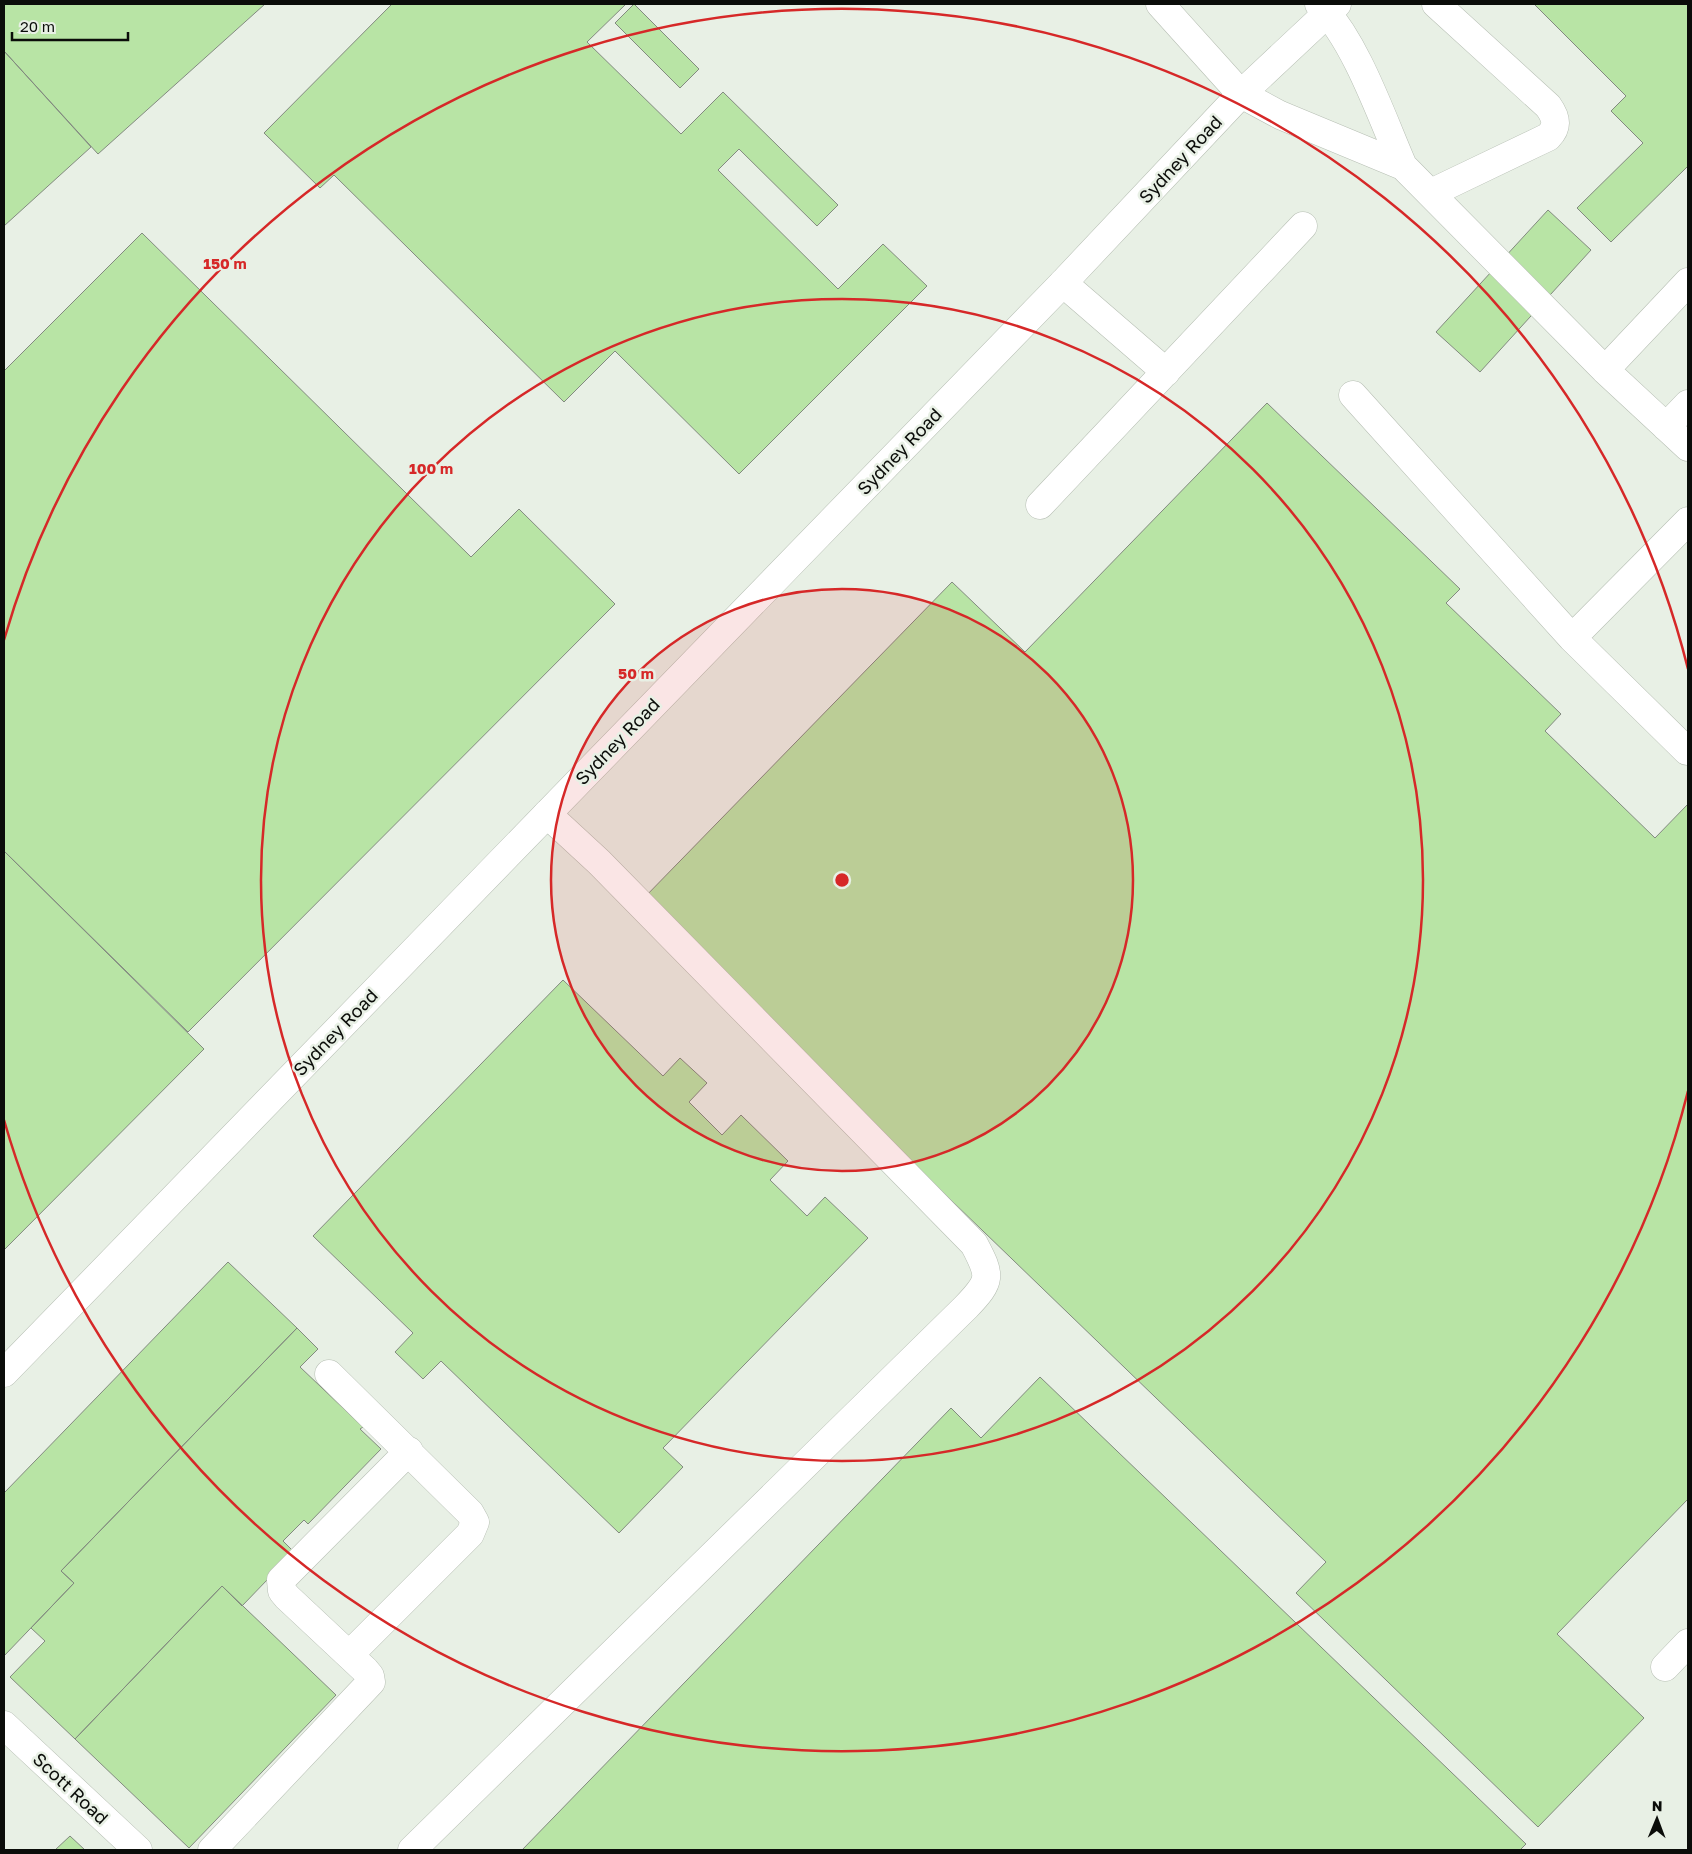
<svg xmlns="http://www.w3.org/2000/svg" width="1692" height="1854" font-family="'Golos Text',sans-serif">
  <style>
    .building { fill: #b8e4a5; stroke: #828a7f }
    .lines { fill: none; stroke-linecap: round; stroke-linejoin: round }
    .minor-casing { stroke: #b7bfb4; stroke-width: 29 }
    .major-casing { stroke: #b7bfb4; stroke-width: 29 }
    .minor { stroke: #fff; stroke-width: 28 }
    .major { stroke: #fff; stroke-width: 28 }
    .ring { fill: none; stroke: #d62828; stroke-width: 2.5 }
    .labels { text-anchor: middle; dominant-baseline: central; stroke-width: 5; stroke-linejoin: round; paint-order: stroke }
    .street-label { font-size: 18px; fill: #0b0d0a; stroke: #e8f0e5 }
    .centre { fill: #d62828; stroke: #e8f0e5; stroke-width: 2.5 }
    .ring-label { font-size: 15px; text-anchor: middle; font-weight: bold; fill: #d62828; stroke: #e8f0e5; stroke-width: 5; stroke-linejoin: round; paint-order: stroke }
  </style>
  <rect width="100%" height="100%" fill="#e8f0e5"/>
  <path class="building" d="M 4,4 L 265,4 L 98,154 L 4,51 Z
    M 392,4 L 626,4 L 587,42 L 681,134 L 723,92 L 838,205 L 817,226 L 739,149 L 718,170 L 838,289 L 883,244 L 927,286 L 739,474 L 615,351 L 564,402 L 334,175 L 320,188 L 264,133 Z
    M 634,4 L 699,69 L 680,88 L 615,23 Z
    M 1534,4 L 1688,4 L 1688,166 L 1611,242 L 1577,208 L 1643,143 L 1611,111 L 1626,96 Z
    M 4,51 L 91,147 L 4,226 Z
    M 1548,210 L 1591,250 L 1480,372 L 1436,332 Z
    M 142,233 L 471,557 L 519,509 L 615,604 L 188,1032 L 4,851 L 4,371 Z
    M 1267,403 L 1460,589 L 1446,603 L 1561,714 L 1545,731 L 1655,838 L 1688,804 L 1688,1499 L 1557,1634 L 1644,1718 L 1538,1827 L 1296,1593 L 1326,1562 L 641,901 L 952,582 L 1025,652 Z
    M 4,851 L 204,1049 L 4,1250 Z
    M 563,980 L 663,1076 L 680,1058 L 707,1083 L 689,1102 L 722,1135 L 741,1115 L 788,1161 L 770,1180 L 807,1216 L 825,1197 L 868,1238 L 663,1448 L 683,1467 L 619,1533 L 441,1361 L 423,1379 L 395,1352 L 413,1333 L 313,1236 Z
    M 228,1262 L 297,1328 L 61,1571 L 74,1583 L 4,1656 L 4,1493 Z
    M 297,1328 L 318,1349 L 300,1367 L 363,1427 L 360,1429 L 381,1449 L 308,1524 L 304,1520 L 283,1541 L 294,1552 L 242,1606 L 222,1586 L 75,1739 L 10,1677 L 45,1641 L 31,1628 L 74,1583 L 61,1571 Z
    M 1040,1377 L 1526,1844 L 1520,1850 L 522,1850 L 951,1408 L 981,1438 Z
    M 222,1586 L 336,1695 L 189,1848 L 75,1739 Z
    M 70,1836 L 85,1850 L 55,1850 Z"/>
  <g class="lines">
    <defs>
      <path id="minor" d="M 1160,4 L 1241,94 L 1280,115 L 1403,166 L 1605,370 L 1688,447
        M 1319,4 C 1356,41 1382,118 1403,166
        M 1431,193 L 1548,137 C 1559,126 1556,117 1548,106 L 1436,4
        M 1063,283 L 1166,372
        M 1605,370 L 1688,282
        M 1353,395 L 1572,638
        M 1666,427 L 1688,404
        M 1040,505 L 1303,226
        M 1687,751 L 1572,638 L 1688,521
        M 329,1374 L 470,1513 L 475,1522 L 470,1534 L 349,1655
        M 1665,1667 L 1688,1643
        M 4,1725 L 138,1850
        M 212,1850 L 371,1682 L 370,1676 L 365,1670 L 287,1597 L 282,1591 L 281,1580 L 409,1451
        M 412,1850 L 966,1307 C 992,1280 991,1276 974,1244 L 599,862 L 547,814"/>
      <path id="major" d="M 4,1373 L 1063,283 L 1241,94 L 1337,4"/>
    </defs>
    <use href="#minor" class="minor-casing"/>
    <use href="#major" class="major-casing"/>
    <use href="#minor" class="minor"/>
    <use href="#major" class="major"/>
  </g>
  <circle cx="842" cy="880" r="291" fill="#d62828" fill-opacity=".12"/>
  <g class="ring">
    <circle cx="842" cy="880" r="291"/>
    <circle cx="842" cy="880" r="581"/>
    <path d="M1688 1091A872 872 0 0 1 4 1120M4 640A872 872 0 0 1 1688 669"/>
  </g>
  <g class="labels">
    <g class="street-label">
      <text transform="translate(1180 159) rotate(-47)">Sydney Road</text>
      <text transform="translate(899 451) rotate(-46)">Sydney Road</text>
      <text transform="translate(617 741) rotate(-46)">Sydney Road</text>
      <text transform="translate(335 1032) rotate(-46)">Sydney Road</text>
      <text transform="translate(71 1788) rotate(43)">Scott Road</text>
    </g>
  </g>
  <circle cx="842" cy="880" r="8" class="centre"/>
  <g class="ring-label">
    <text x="225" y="269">150 m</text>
    <text x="431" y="474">100 m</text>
    <text x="636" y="679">50 m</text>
  </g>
  <rect width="1692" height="1854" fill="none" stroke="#0b0d0a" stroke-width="10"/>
  <g transform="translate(1657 1819) rotate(1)" stroke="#e8f0e5" stroke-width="4" paint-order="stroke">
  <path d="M0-4L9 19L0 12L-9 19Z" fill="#0b0d0a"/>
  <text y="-8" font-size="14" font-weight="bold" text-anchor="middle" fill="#0b0d0a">N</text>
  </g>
  <path d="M12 32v8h116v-8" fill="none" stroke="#0b0d0a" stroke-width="2.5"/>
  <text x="20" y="32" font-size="15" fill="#0b0d0a" stroke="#e8f0e5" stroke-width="4" paint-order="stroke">20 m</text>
</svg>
